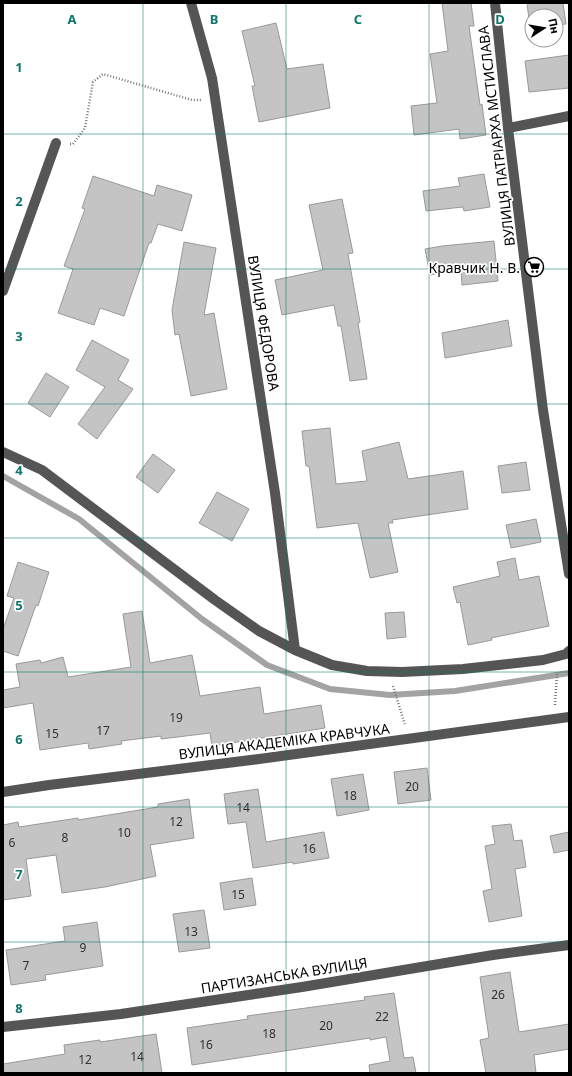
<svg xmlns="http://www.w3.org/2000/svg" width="572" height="1076" font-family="'Noto Sans',sans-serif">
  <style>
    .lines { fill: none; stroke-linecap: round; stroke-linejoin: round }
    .stream { stroke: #a3a3a3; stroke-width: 6 }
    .building { fill: #c4c4c4; stroke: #999 }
    .path { stroke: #777; stroke-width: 2.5; stroke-dasharray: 1 2; stroke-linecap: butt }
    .minor { stroke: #555; stroke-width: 10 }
    .grid { fill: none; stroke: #0f766e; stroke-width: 1; stroke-opacity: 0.55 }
    .labels { text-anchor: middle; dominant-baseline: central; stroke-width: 3.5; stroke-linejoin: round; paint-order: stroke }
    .number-label { font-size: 12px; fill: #313131 }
    .street-label { font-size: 14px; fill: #000; stroke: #fff }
    .poi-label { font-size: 14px; fill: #000; stroke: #fff; text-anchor: end }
    .grid-label { font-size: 13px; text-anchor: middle; font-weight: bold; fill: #0f766e; stroke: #fff; stroke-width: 3.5; stroke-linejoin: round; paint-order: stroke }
  </style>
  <rect width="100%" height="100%" fill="#fff"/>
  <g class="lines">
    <path class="stream" d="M 3,476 L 79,519 L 202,619 L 267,665 L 330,689 L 390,695 L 455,691 L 569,673"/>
  </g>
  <path class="building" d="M 442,3 L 471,3 L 474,26 L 469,26 L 480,105 L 482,104 L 486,135 L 460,139 L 459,129 L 414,135 L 411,106 L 437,103 L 430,54 L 448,51 Z
    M 527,3 L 563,3 L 566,24 L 556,25 L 556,16 L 532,16 L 532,27 L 530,28 Z
    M 276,23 L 287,69 L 323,64 L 330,108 L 259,122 L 252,86 L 255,86 L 242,31 Z
    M 569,55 L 569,88 L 529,92 L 525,61 Z
    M 484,174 L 490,207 L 464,211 L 463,207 L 426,211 L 423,191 L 460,186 L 458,178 Z
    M 93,176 L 154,196 L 157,185 L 192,195 L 182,231 L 158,224 L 151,243 L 149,243 L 124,316 L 100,308 L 94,325 L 58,313 L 73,269 L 64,266 L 85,209 L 82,208 Z
    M 342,199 L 353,253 L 348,254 L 360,322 L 358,323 L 367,379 L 350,381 L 341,326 L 338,326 L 334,305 L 282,315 L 275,280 L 323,270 L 309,205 Z
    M 494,241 L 498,281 L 462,285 L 461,269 L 430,275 L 425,249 L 442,246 Z
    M 184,242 L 216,248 L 204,315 L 214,313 L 227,389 L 191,396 L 179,334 L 175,335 L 172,310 Z
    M 508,320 L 512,346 L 445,358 L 442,333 Z
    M 92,340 L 129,360 L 118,380 L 133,389 L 97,439 L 78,424 L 105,387 L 76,370 Z
    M 46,373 L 69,387 L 50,417 L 28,403 Z
    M 330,428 L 336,484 L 367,481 L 362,451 L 399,442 L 408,479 L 463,471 L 468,509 L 392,520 L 393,523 L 388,523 L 398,572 L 370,578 L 358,523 L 317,528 L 309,466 L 306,466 L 302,431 Z
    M 153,454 L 175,470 L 158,493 L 136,477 Z
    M 526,462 L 530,490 L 502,493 L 498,466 Z
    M 217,492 L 249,509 L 232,541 L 199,523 Z
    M 536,519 L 541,542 L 511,548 L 506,525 Z
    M 515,558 L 519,580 L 539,576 L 549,626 L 491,638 L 492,640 L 468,645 L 460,602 L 457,603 L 453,587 L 500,576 L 497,562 Z
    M 18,562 L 49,572 L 38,606 L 36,605 L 18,656 L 3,651 L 3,629 L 14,598 L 7,596 Z
    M 142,611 L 150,663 L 192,655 L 200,696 L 260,687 L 264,714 L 321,705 L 325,728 L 212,746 L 210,733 L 161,739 L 161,736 L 121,741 L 122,744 L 89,749 L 88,743 L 40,750 L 33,703 L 3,708 L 3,690 L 20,687 L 16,664 L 40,660 L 41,663 L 63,657 L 68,677 L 131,667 L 123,614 Z
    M 404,612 L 406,637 L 387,639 L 385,613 Z
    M 427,768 L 431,800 L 398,804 L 394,772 Z
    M 363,774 L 369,810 L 337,816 L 331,779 Z
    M 258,789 L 266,842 L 324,832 L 329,858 L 293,864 L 293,862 L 253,868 L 246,822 L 228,824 L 224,794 Z
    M 189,799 L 194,838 L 150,845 L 156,876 L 105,887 L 62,893 L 56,855 L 26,859 L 31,896 L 3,900 L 3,825 L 18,822 L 19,827 L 78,818 L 78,820 L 158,807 L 158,804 Z
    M 511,824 L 514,841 L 522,840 L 526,867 L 515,869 L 522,916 L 489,922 L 483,891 L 492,889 L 485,846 L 495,844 L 492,826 Z
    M 569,832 L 569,850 L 554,853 L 550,836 Z
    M 252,878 L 256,905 L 224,910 L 220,883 Z
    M 204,910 L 210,948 L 179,952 L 173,914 Z
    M 97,922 L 103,966 L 45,975 L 46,980 L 11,985 L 6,950 L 65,941 L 63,927 Z
    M 510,972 L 519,1032 L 569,1024 L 569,1049 L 534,1055 L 536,1073 L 486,1073 L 480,1040 L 489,1038 L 480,977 Z
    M 394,993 L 404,1058 L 413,1057 L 416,1073 L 370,1073 L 369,1065 L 390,1061 L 386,1037 L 370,1040 L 370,1038 L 192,1065 L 187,1028 L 248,1019 L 247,1016 L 365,1000 L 364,997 Z
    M 156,1034 L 162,1073 L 3,1073 L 3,1064 L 65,1054 L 64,1045 L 100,1040 L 100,1042 Z"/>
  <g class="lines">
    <path class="path" d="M 70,144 L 73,144 L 85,128 L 93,82 L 103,74 L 192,100 L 201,100
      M 393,686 L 405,725
      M 555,705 L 557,672"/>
    <path class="minor" d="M 191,3 L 212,78 L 275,493 L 295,650
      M 495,3 L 508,128 L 543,410 L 569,574
      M 508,128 L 569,116
      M 3,291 L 56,143
      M 3,452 L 42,470 L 215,600 L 259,631 L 295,650 L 332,665 L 367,671 L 402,672 L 463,669 L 543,660 L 566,654 L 569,651
      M 3,792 L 49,785 L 259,759 L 569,717
      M 3,1027 L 121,1014 L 302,987 L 493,955 L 569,945"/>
  </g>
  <path class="grid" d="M 143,3 L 143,1073M 286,3 L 286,1073M 429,3 L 429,1073M 3,134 L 569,134M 3,269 L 569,269M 3,404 L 569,404M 3,538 L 569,538M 3,672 L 569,672M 3,807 L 569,807M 3,942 L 569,942"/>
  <defs>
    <symbol id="supermarket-ring" viewBox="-11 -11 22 22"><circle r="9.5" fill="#fff" stroke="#000" stroke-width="1.5"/><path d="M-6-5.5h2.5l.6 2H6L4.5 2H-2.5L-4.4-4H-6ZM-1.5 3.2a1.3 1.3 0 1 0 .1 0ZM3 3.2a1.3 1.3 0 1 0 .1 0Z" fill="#000"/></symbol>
  </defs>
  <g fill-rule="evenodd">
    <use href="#supermarket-ring" x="523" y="256" width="22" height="22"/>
  </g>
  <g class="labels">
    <g class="number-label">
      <text x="176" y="717">19</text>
      <text x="103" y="730">17</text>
      <text x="52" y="733">15</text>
      <text x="412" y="786">20</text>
      <text x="350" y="795">18</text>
      <text x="243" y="807">14</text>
      <text x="176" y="821">12</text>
      <text x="124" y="832">10</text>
      <text x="65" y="837">8</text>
      <text x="12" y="842">6</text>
      <text x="309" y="848">16</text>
      <text x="238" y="894">15</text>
      <text x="191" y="931">13</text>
      <text x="83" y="947">9</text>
      <text x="26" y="965">7</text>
      <text x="498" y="994">26</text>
      <text x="382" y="1016">22</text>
      <text x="326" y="1025">20</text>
      <text x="269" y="1033">18</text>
      <text x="206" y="1044">16</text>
      <text x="137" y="1056">14</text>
      <text x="85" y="1059">12</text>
    </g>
    <g class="street-label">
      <text transform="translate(496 136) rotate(-97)">ВУЛИЦЯ ПАТРІАРХА МСТИСЛАВА</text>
      <text transform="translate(264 323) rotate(81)">ВУЛИЦЯ ФЕДОРОВА</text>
      <text transform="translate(284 741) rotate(-7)">ВУЛИЦЯ АКАДЕМІКА КРАВЧУКА</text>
      <text transform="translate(284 975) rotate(-9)">ПАРТИЗАНСЬКА ВУЛИЦЯ</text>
    </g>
    <g class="poi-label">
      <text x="520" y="267">Кравчик Н. В.</text>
    </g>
  </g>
  <g class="grid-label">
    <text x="72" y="24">A</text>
    <text x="214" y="24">B</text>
    <text x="358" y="24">C</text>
    <text x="500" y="24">D</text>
    <text x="19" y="72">1</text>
    <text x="19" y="206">2</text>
    <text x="19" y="341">3</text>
    <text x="19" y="475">4</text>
    <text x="19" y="610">5</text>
    <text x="19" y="744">6</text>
    <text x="19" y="879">7</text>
    <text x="19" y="1013">8</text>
  </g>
  <rect width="572" height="1076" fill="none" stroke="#000000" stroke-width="8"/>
  <g transform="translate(544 28) rotate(78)"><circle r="19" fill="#ffffff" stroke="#999999"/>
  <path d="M0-3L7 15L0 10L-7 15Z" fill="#000000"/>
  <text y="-6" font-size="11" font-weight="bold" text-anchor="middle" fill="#000000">Пн</text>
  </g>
</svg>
